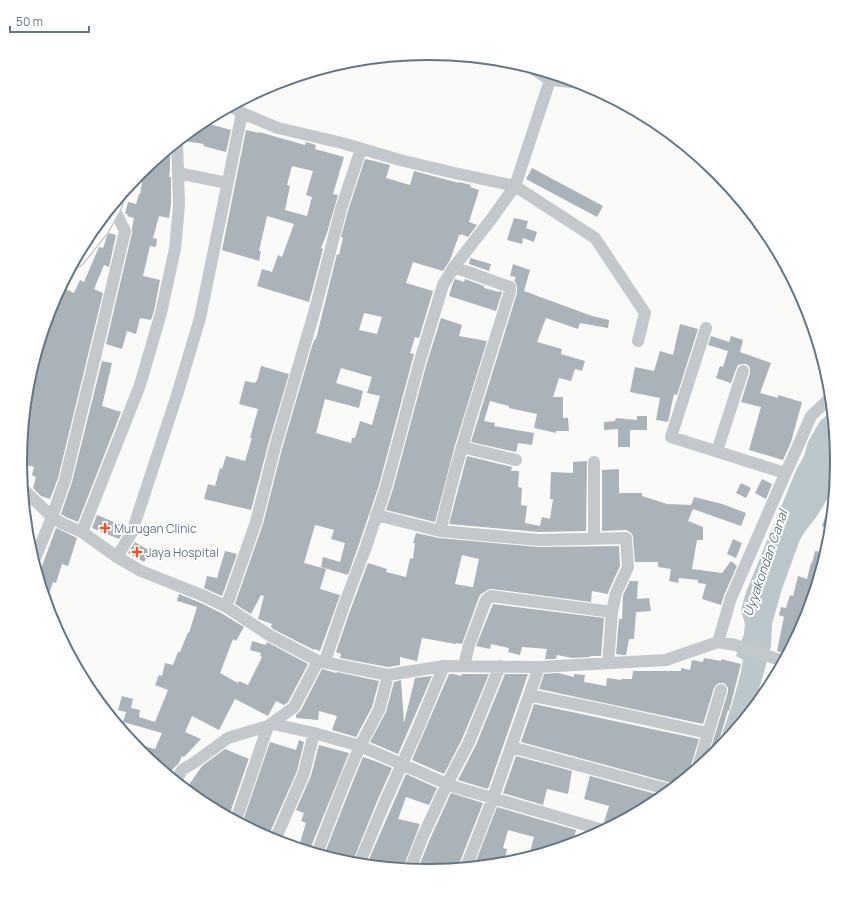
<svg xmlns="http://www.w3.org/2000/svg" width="857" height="924" font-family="Manrope,sans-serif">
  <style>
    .water { fill: #bbc7cb }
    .building { fill: #aab3b9; fill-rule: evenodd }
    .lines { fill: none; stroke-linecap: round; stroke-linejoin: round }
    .major-casing { stroke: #b5babe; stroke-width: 18 }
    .minor { stroke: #c3c8cc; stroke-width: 12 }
    .major { stroke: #fff; stroke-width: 16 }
    .poi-dot { fill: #e4572e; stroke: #fff; stroke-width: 1.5 }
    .labels { text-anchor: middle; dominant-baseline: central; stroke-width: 4; stroke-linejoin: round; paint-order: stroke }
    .poi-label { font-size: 12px; fill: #657683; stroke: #fff; text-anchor: start }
    .water-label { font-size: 13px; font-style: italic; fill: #60757c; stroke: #fff }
    .rim { fill: none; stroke: #657683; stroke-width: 2 }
  </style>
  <rect width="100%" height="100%" fill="#fafaf8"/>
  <path class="water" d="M 832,411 C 834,432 839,457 835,478 C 833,489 826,502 820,511 C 814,522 804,530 799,542 L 782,589 L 772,624 L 771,646 L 763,676 L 752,709 L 716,752 C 726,722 738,691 743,660 L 736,656 L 744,634 L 745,624 L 741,610 L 746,592 L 797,468 L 804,456 L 808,442 L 820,421 Z"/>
  <path class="building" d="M 202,122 L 231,130 L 226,152 L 203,146 L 204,144 L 184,141 L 183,138 Z
    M 246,130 L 259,133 L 259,132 L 305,145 L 306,142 L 313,144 L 316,145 L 315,149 L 344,157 L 333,194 L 338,195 L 327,233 L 321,248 L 323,249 L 309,302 L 257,286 L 262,269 L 272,272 L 278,255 L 282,257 L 294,224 L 267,216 L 259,251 L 261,251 L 259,261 L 222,250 ZM 292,166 L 313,171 L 306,195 L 312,197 L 307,216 L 285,210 L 290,186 L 287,185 Z
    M 170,148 L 170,169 L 169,177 L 171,177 L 171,204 L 169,218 L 159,216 L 153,238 L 157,239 L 156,247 L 150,246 L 143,276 L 160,280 L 154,311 L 151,320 L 140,318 L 136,334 L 127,331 L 122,349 L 106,344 L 132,233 L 132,228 L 134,218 L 127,216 L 128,214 L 125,214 L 128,202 L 136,204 L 139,194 L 140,194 L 144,170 Z
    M 365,159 L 370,160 L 390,165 L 386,178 L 410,185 L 414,171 L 459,183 L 459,182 L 471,185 L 470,187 L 479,190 L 469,222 L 477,225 L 468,237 L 461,234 L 461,235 L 459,235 L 450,260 L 443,271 L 413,262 L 406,283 L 433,291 L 419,338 L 415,337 L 410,353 L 414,354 L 379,485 L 359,544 L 348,575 L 321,567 L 323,557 L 340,562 L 345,543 L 331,539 L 334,530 L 315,525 L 304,563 L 326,569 L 320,589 L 340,595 L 320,651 L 314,649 L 314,650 L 273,629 L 271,627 L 272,624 L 258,619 L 264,596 L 261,595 L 251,614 L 235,604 L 263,524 L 282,449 L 312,346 L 315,339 L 316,339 L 337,254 L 339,255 L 343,238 L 341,237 L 348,211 ZM 364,313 L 382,317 L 377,334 L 359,330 ZM 341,368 L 372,377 L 367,393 L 380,396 L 372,425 L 360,421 L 355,438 L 352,438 L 351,443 L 316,433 L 325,399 L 359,408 L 363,391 L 336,383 Z
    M 532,168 L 603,206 L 597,217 L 526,179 Z
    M 514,218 L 528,221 L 526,228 L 537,232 L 534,242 L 523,238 L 522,244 L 507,240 Z
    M 109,233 L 116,235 L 109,267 L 104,265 L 94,289 L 103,293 L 58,478 L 50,499 L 41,496 L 33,488 L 36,477 L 32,475 L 34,467 L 20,463 L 28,382 L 49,313 L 52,314 L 64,288 L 74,293 L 80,280 L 84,282 L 99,247 L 103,248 L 107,236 Z
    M 470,258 L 491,264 L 489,271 L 469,264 Z
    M 513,264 L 530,270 L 524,291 L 592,316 L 609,320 L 608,328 L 580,323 L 578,329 L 546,318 L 537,342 L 562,349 L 561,354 L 585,361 L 582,371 L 575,369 L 571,381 L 559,378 L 553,397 L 563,397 L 563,418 L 568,418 L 569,431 L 556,431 L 556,433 L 534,428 L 537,414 L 509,408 L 509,406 L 490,401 L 484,421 L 495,423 L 494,426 L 522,431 L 534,433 L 532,445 L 518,443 L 516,452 L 471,442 L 517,293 L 517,287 L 516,283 L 514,281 L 516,277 L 510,276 Z
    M 455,279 L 464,282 L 465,279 L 484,286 L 484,288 L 499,292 L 500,291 L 502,292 L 496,311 L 449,296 L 453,283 Z
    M 441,318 L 462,325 L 459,336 L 487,341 L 455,445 L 435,522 L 386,510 L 393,489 L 426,366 Z
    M 680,324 L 698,329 L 677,395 L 674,394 L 668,422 L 656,420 L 660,398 L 630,392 L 635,367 L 654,371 L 660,351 L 673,355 Z
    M 711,336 L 729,342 L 731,336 L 743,340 L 740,352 L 771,363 L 760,393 L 778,398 L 778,395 L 802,402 L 791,442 L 783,460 L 749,450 L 761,407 L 741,402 L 750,373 L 750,369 L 749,366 L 746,364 L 742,364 L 738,365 L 736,369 L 731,383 L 716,378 L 720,366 L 723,367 L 728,351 L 708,345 Z
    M 102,361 L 112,363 L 102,406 L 121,412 L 78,522 L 66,517 L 61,514 L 72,482 Z
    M 261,366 L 289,374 L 268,445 L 251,510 L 204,499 L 208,484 L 215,486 L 220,468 L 222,469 L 226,456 L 245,461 L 252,438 L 250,438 L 258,409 L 239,404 L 245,381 L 255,383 L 256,381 L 257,381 Z
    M 637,416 L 647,416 L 647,430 L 630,430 L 630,447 L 618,447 L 618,429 L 604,430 L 604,422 L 615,421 L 616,418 L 637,420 Z
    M 467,456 L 512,467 L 511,471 L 519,471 L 518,487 L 522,488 L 521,505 L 527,506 L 525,523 L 540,526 L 542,517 L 550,519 L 553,499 L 550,499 L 551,472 L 573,473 L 573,462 L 587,461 L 586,531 L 539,532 L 449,524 Z
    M 619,469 L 619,493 L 642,493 L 642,496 L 667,504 L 691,505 L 694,497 L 722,504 L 746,513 L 741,526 L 693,509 L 688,521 L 703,527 L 703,540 L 697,540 L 692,569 L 722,573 L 731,561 L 737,566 L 724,595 L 721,605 L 702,599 L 706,584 L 698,583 L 698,580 L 679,578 L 678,583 L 669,581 L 671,569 L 658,567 L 658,562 L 635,562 L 633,537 L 632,534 L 630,532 L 626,530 L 602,531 L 602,470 Z
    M 762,479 L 772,484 L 766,499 L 755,493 Z
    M 741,483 L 751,488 L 746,498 L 736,493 Z
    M 830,503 L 833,504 L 830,529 L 822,526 Z
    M 97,515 L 126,527 L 119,539 L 92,528 Z
    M 56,528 L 77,538 L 68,566 L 62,564 L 56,583 L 53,582 L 46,603 L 38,577 Z
    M 416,533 L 439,538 L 538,547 L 619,546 L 620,566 L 609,590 L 608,594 L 592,591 L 591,602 L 492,589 L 489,589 L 481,594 L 479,597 L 462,644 L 456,643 L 456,644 L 422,638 L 417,661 L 400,657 L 400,665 L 388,667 L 340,658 L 341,654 L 336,652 L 350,611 L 368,563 L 387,569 L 386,572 L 406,577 L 410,558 L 413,559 L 415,543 L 413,543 ZM 462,555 L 479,559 L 473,587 L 472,587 L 455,584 Z
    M 733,539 L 742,543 L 736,558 L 727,554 Z
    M 135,542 L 150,551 L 144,562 L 128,553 Z
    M 225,551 L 237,554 L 222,596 L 204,588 L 207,576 L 217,578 Z
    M 815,551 L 826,553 L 806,619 L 787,655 L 777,651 L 784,617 L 779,615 L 781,607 L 786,608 L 790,595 L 793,596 L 798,576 L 807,579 L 811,563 L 812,563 Z
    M 630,581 L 638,581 L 637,599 L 649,598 L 651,611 L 636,612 L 634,639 L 629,639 L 626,655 L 623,655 L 616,654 L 619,619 L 622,619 L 623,595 Z
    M 179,594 L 201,603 L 221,613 L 244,627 L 236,641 L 233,639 L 220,673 L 238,683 L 239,681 L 248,685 L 262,657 L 260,656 L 261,653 L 250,650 L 252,641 L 266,645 L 267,642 L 308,664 L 288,702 L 284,705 L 276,701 L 268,716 L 235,699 L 219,730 L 192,716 L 185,732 L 201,739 L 184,757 L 182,756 L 179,763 L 168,774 L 139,751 L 133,743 L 155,749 L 162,733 L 123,722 L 126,712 L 118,710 L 122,696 L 133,699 L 131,708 L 140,710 L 139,717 L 155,722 L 168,690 L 155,685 L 159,675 L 162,676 L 165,663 L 173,665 L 178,652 L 180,652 L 188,632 L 189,633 L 197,607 L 177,601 Z
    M 493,604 L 604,618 L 601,656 L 590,656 L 590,657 L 572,658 L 557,655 L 556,659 L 545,659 L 547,649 L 522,647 L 520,655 L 508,652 L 509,648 L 491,644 L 490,649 L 476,646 Z
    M 704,658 L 721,661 L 721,659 L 741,664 L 729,711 L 728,710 L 720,737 L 719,737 L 713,754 L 708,758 L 728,692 L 728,688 L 726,685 L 724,683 L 719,683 L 716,685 L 714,688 L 703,724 L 539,689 L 544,674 L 558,673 L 574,677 L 574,674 L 585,675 L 584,682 L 606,686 L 607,678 L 621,680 L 621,679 L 632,679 L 633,671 L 681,671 L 681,668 L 690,670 L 692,660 L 703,662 Z
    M 322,669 L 336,673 L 337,672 L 379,681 L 372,707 L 356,737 L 332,730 L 337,716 L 319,711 L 318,720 L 296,718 L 296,715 L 301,710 Z
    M 449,674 L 454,674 L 461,676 L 462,674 L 489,674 L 462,739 L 444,774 L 412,760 Z
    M 505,674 L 528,674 L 488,789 L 458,780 L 476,745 Z
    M 432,676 L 398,754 L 370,742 L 386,712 L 394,682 L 401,680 L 404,723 L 415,678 Z
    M 534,704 L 699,739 L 691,765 L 691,768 L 692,772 L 676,785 L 672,783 L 521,742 Z
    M 299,740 L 304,742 L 297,771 L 268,837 L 242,824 L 270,742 L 296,750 Z
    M 319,745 L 349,753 L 310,849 L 299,846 L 306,823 L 301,821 L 304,813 L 296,810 L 311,776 Z
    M 225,749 L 249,759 L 249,758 L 229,816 L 201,802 L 186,789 L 202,766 Z
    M 516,756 L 572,771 L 568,794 L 547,789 L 543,805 L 503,793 Z
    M 363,757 L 375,761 L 392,768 L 378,799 L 352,863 L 349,863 L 324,855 L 352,784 Z
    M 406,774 L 437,788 L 429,805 L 406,797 L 398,819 L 420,824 L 403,868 L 367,864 Z
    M 590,776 L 663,796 L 655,802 L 650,801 L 649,805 L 635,812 L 629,811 L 628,816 L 609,826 L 608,825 L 604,822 L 609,806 L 584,799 Z
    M 451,793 L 483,803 L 459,864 L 459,868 L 428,870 L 418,869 L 430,839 Z
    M 497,807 L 576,830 L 573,843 L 529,856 L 534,837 L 508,830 L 503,848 L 507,849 L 504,863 L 474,866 Z"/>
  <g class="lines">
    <defs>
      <path id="major" d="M 76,259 L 101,228 L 114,204"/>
    </defs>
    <use href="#major" class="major-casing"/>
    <path class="minor" d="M 535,70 L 550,80 L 581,83
      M 550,80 L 515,186 L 595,238 L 645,313 L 638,341
      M 231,106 L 242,113 L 278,128 L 342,143 L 400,160 L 450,172 L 515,186 L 492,218 L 454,267 L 443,285 L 419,364 L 386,487 L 366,547 L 343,608 L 325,661
      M 178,173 L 227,183
      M 706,328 L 671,437 L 785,473
      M 462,447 L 516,460
      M 717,451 L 743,371
      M 594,462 L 594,539
      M 23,489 L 52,517 L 63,524 L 82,532 L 117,557 L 141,571 L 204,596 L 225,606 L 269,635 L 318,661 L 388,675 L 444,666 L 539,667 L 666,660 L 718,642 L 735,645 L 783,661
      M 376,515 L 440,531 L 539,540 L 626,538 L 628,567 L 616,593 L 612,612 L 608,663
      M 440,531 L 454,475 L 469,423 L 510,291 L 510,287 L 454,267
      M 82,532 L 140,385 L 161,313 L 175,249 L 179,205 L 177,142
      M 117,557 L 132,532 L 177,395 L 200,318 L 242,113
      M 34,561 L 52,517 L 65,480 L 104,320 L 125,231 L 113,207
      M 225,606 L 229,599 L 256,522 L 275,447 L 316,306 L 341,209 L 361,149
      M 718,642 L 731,598 L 779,488 L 798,446 L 811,416 L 831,397
      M 464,666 L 469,645 L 486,600 L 491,596 L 612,612
      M 529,695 L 608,711 L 708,733
      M 273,724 L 314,733 L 360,746 L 447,784 L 458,788 L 603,830
      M 511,747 L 670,790
      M 698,767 L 721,690
      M 176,781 L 182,770 L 195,762 L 228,738 L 268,726 L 294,707 L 318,661
      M 236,820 L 268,726
      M 275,840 L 304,773 L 314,733
      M 317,853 L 345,781 L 360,746 L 379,710 L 382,699 L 388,675
      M 359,864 L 385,802 L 416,733 L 444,666
      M 466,867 L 493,798 L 539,667
      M 410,869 L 423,836 L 447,784 L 469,742 L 500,666"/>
    <use href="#major" class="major"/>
  </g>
  <g class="poi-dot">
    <path d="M103 522h4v4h4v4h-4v4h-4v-4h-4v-4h4z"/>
    <path d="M135 546h4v4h4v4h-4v4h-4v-4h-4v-4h4z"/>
  </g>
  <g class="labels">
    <g class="poi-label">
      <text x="114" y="528">Murugan Clinic</text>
      <text x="146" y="552">Jaya Hospital</text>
    </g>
    <g class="water-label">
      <text transform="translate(765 563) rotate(-71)">Uyyakondan Canal</text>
    </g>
  </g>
  <path d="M0 0H857V924H0ZM428 60H429A401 401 0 0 1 830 461V463A401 401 0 0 1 429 864H428A401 401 0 0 1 27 463V461A401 401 0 0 1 428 60Z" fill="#fff" fill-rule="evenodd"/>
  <path class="rim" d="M428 60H429A401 401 0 0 1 830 461V463A401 401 0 0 1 429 864H428A401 401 0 0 1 27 463V461A401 401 0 0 1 428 60Z"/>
  <path d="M10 26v6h79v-6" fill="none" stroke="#657683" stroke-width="2"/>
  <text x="16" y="26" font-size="12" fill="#657683" stroke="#ffffff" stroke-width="3" paint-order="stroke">50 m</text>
</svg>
